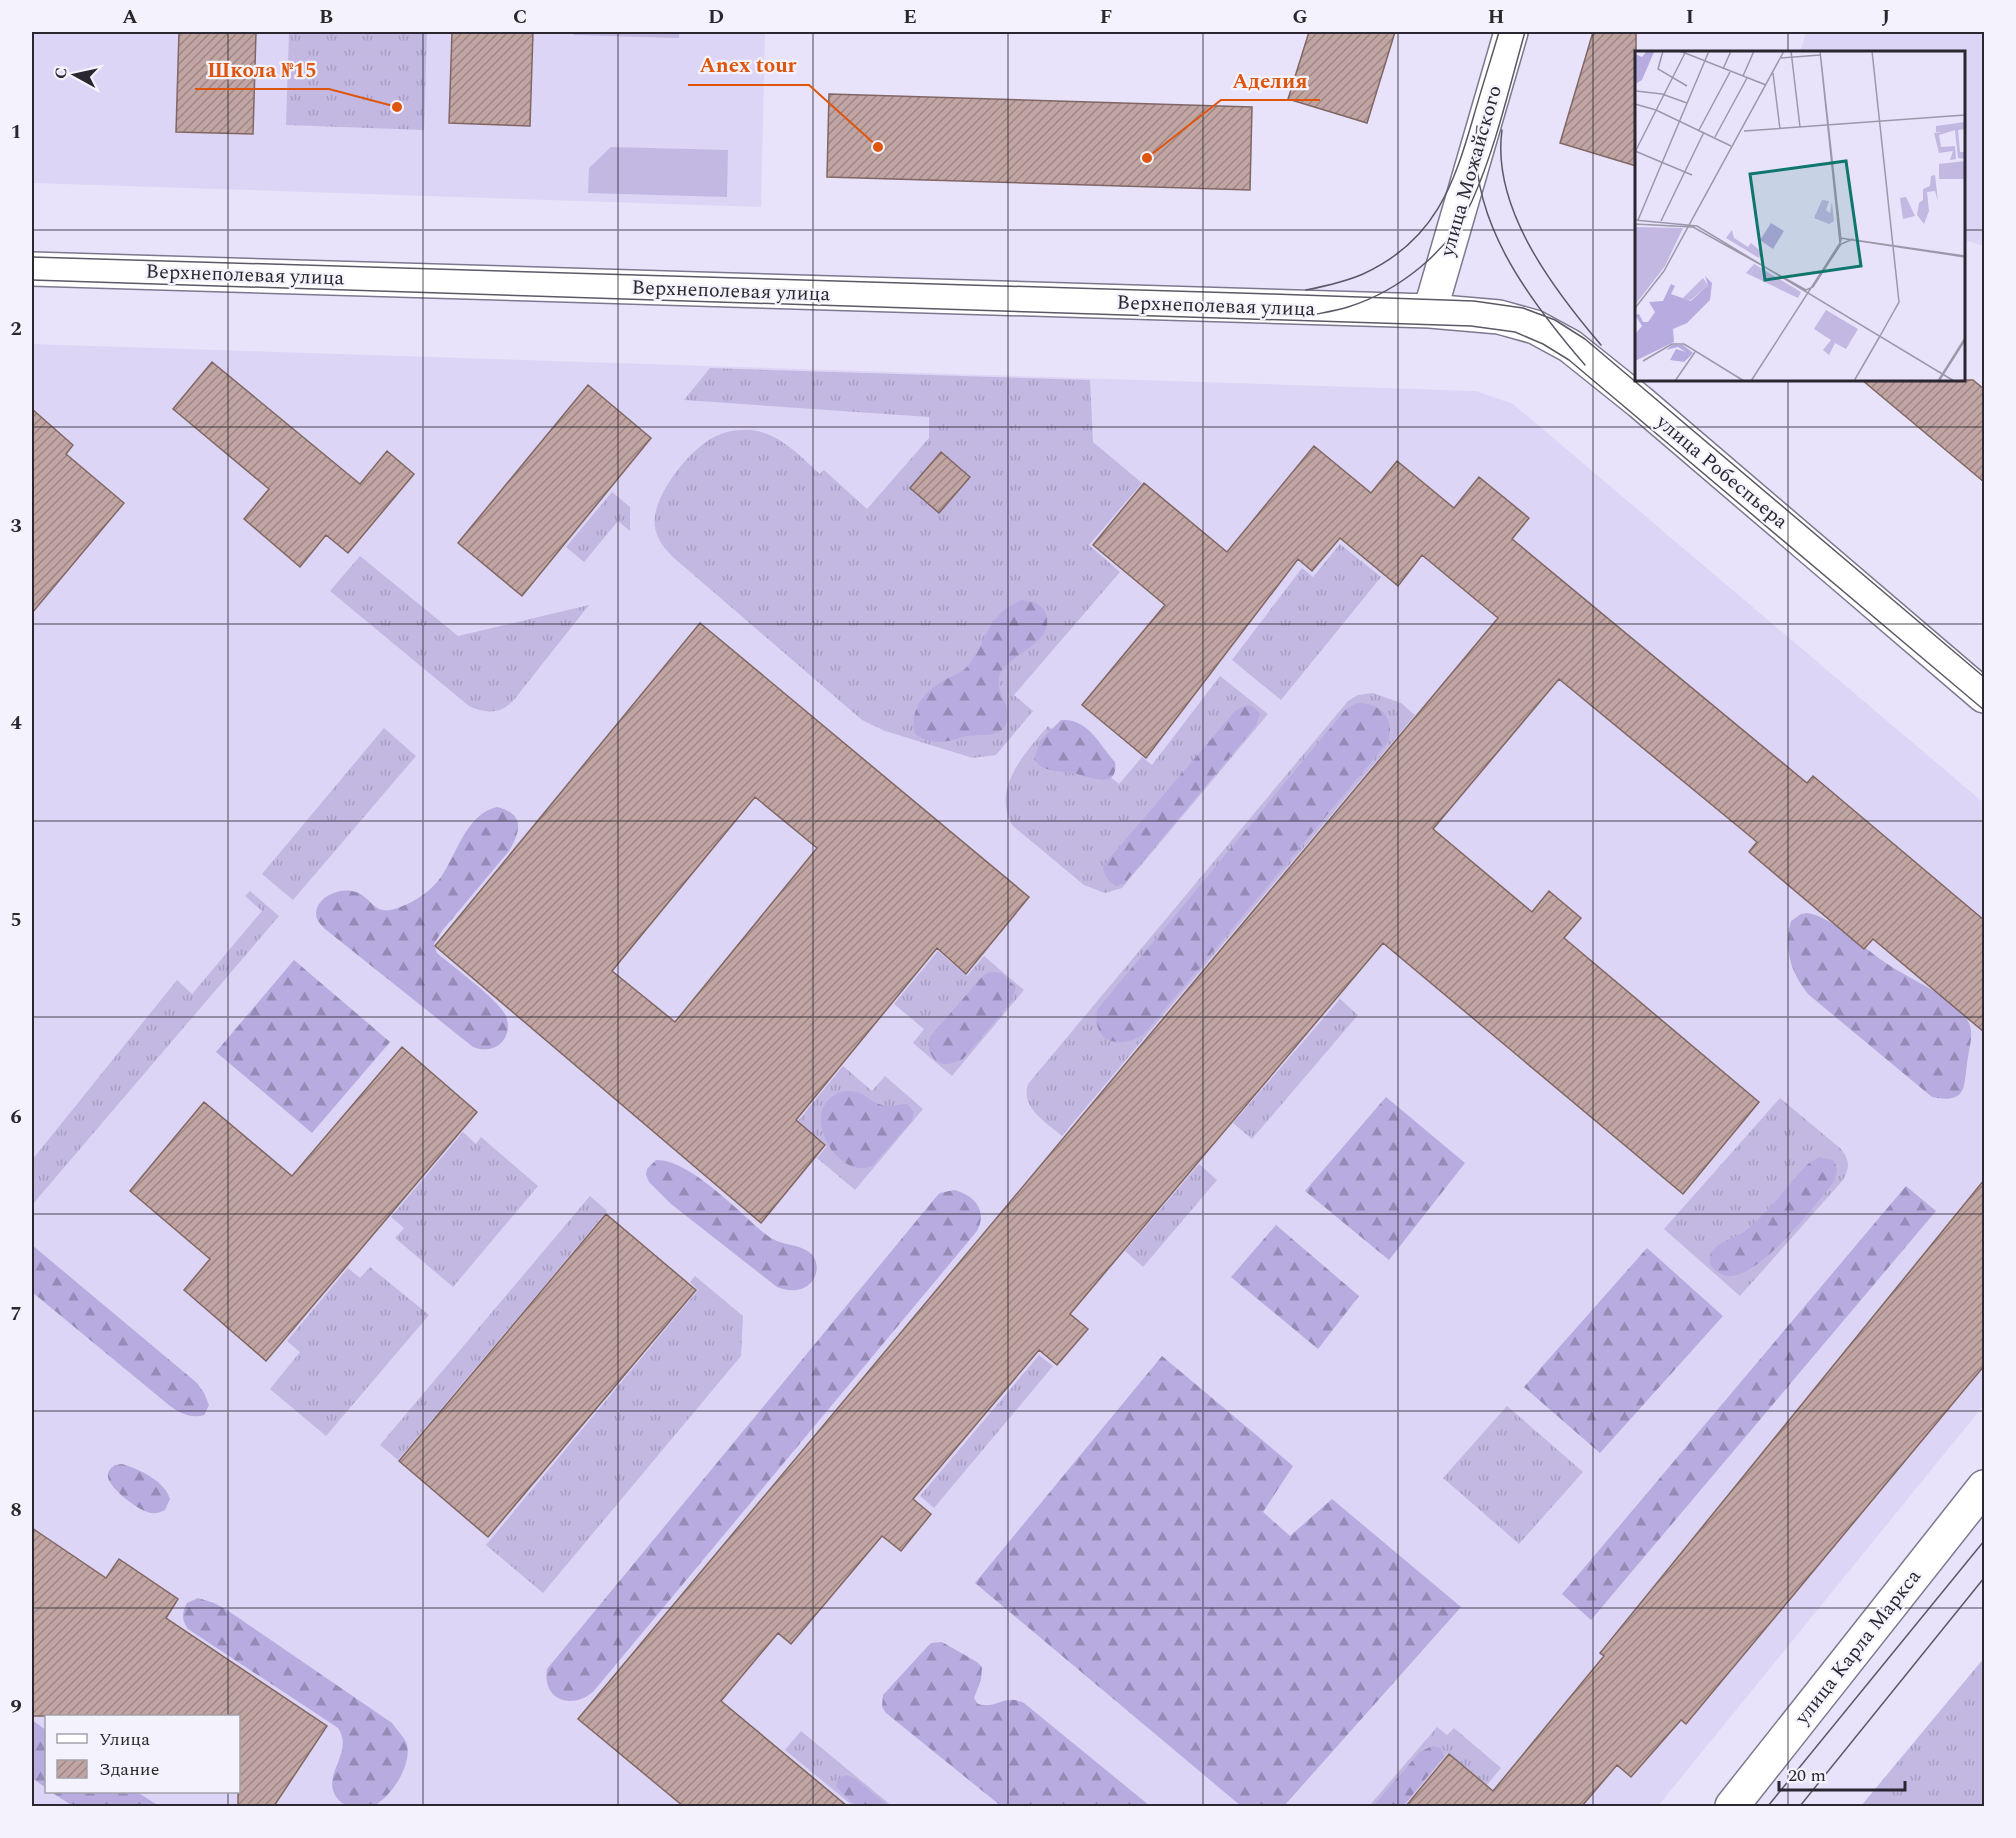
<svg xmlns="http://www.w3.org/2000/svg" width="2016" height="1838" font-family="Spectral,serif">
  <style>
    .built { fill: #ddd5f5; fill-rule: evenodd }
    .grass { fill: url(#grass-tufts) }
    .forest { fill: url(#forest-firs) }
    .pitch { fill: #c2b8e2 }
    .building { fill: url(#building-hatch); stroke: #806664; stroke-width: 1.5; fill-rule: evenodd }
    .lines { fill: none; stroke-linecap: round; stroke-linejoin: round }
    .secondary-casing { stroke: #7d788e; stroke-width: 36 }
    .secondary { stroke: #fff; stroke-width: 33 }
    .tram { stroke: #5c5866; stroke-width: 1.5 }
    .grid { fill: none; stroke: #2a2731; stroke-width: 1.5; stroke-opacity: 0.55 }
    .labels { text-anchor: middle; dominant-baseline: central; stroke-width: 4.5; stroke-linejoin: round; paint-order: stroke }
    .street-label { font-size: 20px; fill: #2a2731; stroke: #f4f2fc }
    .inset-road { fill: none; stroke: #9c98aa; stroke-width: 1.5 }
    .view { fill: #0f766e; fill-opacity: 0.15; stroke: #0f766e; stroke-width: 3 }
    .inset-edge { fill: none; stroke: #2a2731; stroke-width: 3 }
    .leader { fill: none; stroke: #de560e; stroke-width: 2 }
    .callout-dot { fill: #de560e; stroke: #f4f2fc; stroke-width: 2 }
    .callout-label { font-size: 21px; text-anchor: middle; font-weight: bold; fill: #de560e; stroke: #f4f2fc; stroke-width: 4.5; stroke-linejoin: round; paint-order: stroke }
    .neatline { fill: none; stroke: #2a2731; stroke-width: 2 }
    .grid-label { font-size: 20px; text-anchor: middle; font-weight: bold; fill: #2a2731 }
  </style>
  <defs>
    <pattern id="grass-tufts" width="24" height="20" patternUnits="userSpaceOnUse" patternTransform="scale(1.5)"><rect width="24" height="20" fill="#c2b8e2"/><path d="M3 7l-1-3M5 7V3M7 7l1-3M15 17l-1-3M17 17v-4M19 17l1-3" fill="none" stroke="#a79ec2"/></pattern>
    <pattern id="forest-firs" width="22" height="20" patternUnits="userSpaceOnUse" patternTransform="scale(1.5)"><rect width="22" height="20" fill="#b8abe0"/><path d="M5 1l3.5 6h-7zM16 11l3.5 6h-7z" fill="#968bb6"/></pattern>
    <pattern id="building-hatch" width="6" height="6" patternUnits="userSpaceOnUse" patternTransform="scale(1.5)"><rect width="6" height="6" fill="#c1a5a2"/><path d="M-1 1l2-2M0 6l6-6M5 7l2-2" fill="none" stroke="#9d8685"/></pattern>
  </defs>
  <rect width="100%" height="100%" fill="#e8e3fb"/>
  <path class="built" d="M 32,32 L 765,32 L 761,207 L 32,183 Z
    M 1806,32 L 1984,32 L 1984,246 L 1964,240 L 1964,52 L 1800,52 Z
    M 32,344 L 1476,391 L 1513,404 L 1984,803 L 1984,1405 L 1658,1806 L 32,1806 ZM 46,1716 L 238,1716 L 238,1792 L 46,1792 Z"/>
  <path class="grass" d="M 289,32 L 427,32 L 424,130 L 286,125 Z
    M 710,368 L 1090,380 L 1093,442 L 1142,483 L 1089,545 L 1120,572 L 1014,695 L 1033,711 L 996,755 L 973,758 L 885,731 L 862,720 L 674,558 C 665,549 657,540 655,527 C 650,498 690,448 716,436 C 727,431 739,429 752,430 C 780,434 799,455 820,474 L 824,470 L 867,509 L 929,438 L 929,417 L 684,400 Z
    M 612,492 L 630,507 L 630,531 L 618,521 L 584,562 L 566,547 Z
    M 1340,544 L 1381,577 L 1281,700 L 1232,660 L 1302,568 L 1313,577 Z
    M 360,556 L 458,636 L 589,605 L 513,701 C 500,714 485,714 469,706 L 330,591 Z
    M 1220,676 L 1268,714 L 1122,888 L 1105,893 L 1084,885 L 1013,826 C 990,789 1026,752 1048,726 L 1119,784 L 1142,757 L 1152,765 Z
    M 1373,693 L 1401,703 L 1415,715 L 1062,1136 C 1047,1123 1020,1108 1028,1084 L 1348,701 L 1358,695 Z
    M 384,728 L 416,756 L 293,900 L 262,874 Z
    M 250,891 L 279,916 L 32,1205 L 32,1160 L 177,980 L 192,994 L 262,911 L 245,896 Z
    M 938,951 L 967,976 L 984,956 L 1024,990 L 952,1076 L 913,1043 L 924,1029 L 894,1004 Z
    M 1340,999 L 1358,1015 L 1252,1139 L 1233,1123 Z
    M 843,1066 L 872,1091 L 885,1076 L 923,1109 L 855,1190 L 817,1158 L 827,1146 L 798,1121 Z
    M 1780,1098 L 1841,1149 C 1850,1161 1850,1167 1843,1180 L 1740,1296 L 1664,1229 Z
    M 463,1132 L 476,1144 L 481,1137 L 538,1186 L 453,1287 L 395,1238 L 404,1228 L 391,1217 Z
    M 1199,1164 L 1217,1180 L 1143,1267 L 1125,1251 Z
    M 590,1196 L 607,1211 L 398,1460 L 380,1445 Z
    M 370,1267 L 429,1315 L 326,1436 L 270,1389 L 300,1352 L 287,1341 L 348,1268 L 360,1278 Z
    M 695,1276 L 743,1316 L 741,1356 L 543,1593 L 486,1545 L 698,1290 L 690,1282 Z
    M 1039,1355 L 1053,1366 L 934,1508 L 920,1496 Z
    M 1507,1406 L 1583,1472 L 1519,1544 L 1443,1478 Z
    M 1984,1658 L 1984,1806 L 1861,1806 Z
    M 1437,1727 L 1447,1735 L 1454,1728 L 1501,1768 L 1487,1785 L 1448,1753 L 1404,1806 L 1369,1806 Z
    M 801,1731 L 892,1806 L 853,1806 L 785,1750 Z"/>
  <path class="forest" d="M 1022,600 C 1031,601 1041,603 1045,612 C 1058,641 1011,653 1001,672 C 992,690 1011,703 1007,721 C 1002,741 978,732 963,737 C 946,743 930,745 915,734 C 909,711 923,693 943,681 C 951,676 960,674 967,667 C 988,642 985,614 1022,600 Z
    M 1357,703 C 1381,703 1397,719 1387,743 L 1144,1034 C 1120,1050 1092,1043 1097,1010 L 1346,709 Z
    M 1248,705 L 1253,707 L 1260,713 L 1257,724 L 1124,884 L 1116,886 C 1108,881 1104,876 1103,866 L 1236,710 Z
    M 1061,720 C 1088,718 1099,744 1115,762 C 1119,789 1092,778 1077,774 C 1062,770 1043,774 1034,759 L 1040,741 Z
    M 497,807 C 525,814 521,830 509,851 L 442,931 L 434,944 L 437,953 C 452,966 500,1001 506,1016 C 514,1038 495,1056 473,1047 L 325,929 C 319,923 314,917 317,908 C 322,894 343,887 356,892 C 374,899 374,918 400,907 C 415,902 432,890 441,877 C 457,854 466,814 497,807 Z
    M 1808,913 C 1836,919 1865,950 1889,965 C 1911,980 1954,997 1968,1021 C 1974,1032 1970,1044 1968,1057 C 1963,1084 1970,1105 1932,1097 L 1809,995 C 1791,974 1783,948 1791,921 L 1801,914 Z
    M 294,960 L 390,1042 L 312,1133 L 216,1052 Z
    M 994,972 L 1001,973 L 1016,987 L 1011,1002 L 963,1059 L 949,1064 L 942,1064 L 935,1060 L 929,1051 L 930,1037 L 980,979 L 987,973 Z
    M 845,1091 C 867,1091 865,1100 882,1105 C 890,1108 898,1104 907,1104 L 914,1112 L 911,1122 L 872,1166 C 835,1182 794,1103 845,1091 Z
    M 1386,1097 L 1465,1163 L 1389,1260 L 1305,1191 Z
    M 1819,1157 L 1833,1160 C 1839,1168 1837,1174 1833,1183 C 1815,1204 1752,1290 1721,1274 C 1716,1271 1710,1267 1710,1261 C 1707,1244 1735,1239 1745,1231 C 1767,1214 1789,1184 1808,1164 Z
    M 656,1160 C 689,1159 739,1212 764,1233 C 768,1236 772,1239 777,1241 C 787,1245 800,1245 809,1252 C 824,1264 816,1288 796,1290 C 789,1291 783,1289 777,1287 L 671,1204 L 649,1182 L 646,1175 L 647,1169 Z
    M 1906,1186 L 1936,1211 L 1591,1620 L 1562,1594 Z
    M 954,1190 C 974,1195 988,1210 977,1231 L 593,1692 C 571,1710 542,1700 547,1669 L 936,1197 L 940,1193 Z
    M 1276,1225 L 1359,1296 L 1318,1349 L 1231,1277 Z
    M 32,1245 L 197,1383 L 204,1393 L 209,1405 L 204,1415 C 192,1419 180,1413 170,1406 L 32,1292 Z
    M 1647,1248 L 1723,1316 L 1600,1453 L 1524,1387 Z
    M 1162,1356 L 1293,1466 L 1263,1512 L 1290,1536 L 1332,1499 L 1461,1607 L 1284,1806 L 1241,1806 L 975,1583 Z
    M 122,1464 C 139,1469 165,1481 170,1499 L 165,1510 C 161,1512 156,1514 151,1513 C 140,1512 109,1488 108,1477 C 107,1471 111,1468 115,1465 Z
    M 198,1598 L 214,1603 L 227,1610 L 392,1723 C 396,1729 403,1736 406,1742 C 414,1762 392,1796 375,1805 C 370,1808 363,1806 357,1806 C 348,1806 342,1805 337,1798 C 320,1775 355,1753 338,1728 L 188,1629 C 181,1619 182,1613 187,1603 Z
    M 942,1642 L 977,1662 L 982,1667 L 981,1680 L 974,1698 L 978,1704 C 996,1710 1005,1693 1024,1703 L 1150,1806 L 1001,1806 L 886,1713 L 882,1707 L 883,1695 L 928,1646 L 931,1643 Z
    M 32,1720 L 46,1730 L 46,1788 L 32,1778 Z
    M 1432,1746 L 1441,1748 L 1444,1756 L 1403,1806 L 1373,1806 L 1420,1752 Z
    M 846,1775 L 856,1779 L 888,1806 L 856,1806 L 836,1787 L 838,1779 Z
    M 51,1792 L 137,1792 L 159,1806 L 73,1806 Z"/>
  <path class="pitch" d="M 574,32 L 679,32 L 679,38 L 574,35 Z
    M 611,147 L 728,150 L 727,197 L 588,193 L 589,168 Z"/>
  <path class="building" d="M 179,32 L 256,32 L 253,134 L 176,132 Z
    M 452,32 L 533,32 L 530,126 L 449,123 Z
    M 1309,32 L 1395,32 L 1367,123 L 1288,99 Z
    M 1593,32 L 1636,32 L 1636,166 L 1560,143 Z
    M 829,94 L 1252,107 L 1250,190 L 827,177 Z
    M 212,362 L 360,484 L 387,451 L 414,474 L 348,553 L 326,535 L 300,567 L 244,519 L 269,489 L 173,409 Z
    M 1862,380 L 1973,380 L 1984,389 L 1984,482 Z
    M 588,385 L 651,438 L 522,596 L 458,543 Z
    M 32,409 L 73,445 L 66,454 L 124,503 L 32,613 Z
    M 1314,446 L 1371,493 L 1397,461 L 1454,508 L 1479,477 L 1529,518 L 1512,539 L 1807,783 L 1813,776 L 1984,920 L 1984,1032 L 1873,939 L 1864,949 L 1749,852 L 1757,842 L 1559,679 L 1433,829 L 1532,912 L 1549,891 L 1581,918 L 1564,938 L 1759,1102 L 1683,1194 L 1383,943 L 1070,1314 L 1088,1329 L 1057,1365 L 1039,1350 L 913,1499 L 931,1514 L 901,1551 L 882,1536 L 791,1644 L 778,1633 L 721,1701 L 847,1806 L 683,1806 L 578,1719 L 1498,618 L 1422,555 L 1398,586 L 1340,538 L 1312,571 L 1298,559 L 1146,758 L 1082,705 L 1165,605 L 1093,545 L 1144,483 L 1227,552 Z
    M 941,452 L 970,477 L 939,513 L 910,488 Z
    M 700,623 L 1029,897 L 966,974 L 937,948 L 796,1120 L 825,1145 L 761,1223 L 435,946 ZM 755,797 L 817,848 L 675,1022 L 612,971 Z
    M 402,1047 L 477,1112 L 266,1361 L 184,1290 L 210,1259 L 130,1191 L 204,1102 L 292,1176 Z
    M 1984,1180 L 1984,1366 L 1686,1724 L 1681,1720 L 1631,1777 L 1617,1765 L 1582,1806 L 1406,1806 L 1449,1754 L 1493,1791 L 1604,1656 L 1600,1653 Z
    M 606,1214 L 696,1290 L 488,1537 L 399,1461 Z
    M 32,1528 L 106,1578 L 119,1559 L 178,1599 L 166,1618 L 327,1726 L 274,1806 L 238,1806 L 238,1716 L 32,1716 Z"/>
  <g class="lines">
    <defs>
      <path id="secondary" d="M 32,269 L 1430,311 L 1499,317 L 1535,327 L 1570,346 L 1640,402 L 1984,696
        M 1430,311 L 1511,32
        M 1732,1806 L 1984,1487"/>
    </defs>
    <use href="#secondary" class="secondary-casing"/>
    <use href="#secondary" class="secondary"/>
    <path class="tram" d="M 1477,126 C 1466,217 1528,299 1585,365
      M 1502,130 C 1491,208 1554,290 1601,345
      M 32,257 L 1273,294 L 1474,301 L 1523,308 L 1555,320 L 1585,339 L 1984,677
      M 32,280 L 1471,326 L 1515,332 L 1543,344 L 1569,360 L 1984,710
      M 1306,290 C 1326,286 1345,282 1363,274 C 1435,241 1454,185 1474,115 C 1482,87 1491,59 1499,32
      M 1307,316 C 1321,313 1335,311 1348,307 C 1399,291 1450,251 1472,201 C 1496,147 1509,88 1525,32
      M 1768,1806 L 1984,1541
      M 1800,1806 L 1984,1578"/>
  </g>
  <path class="grid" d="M 228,32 L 228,1716M 423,32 L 423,1806M 618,32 L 618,1806M 813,32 L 813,1806M 1008,32 L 1008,1806M 1203,32 L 1203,1806M 1398,32 L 1398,1806M 1593,32 L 1593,1806M 1788,32 L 1788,52M 32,230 L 1636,230M 1964,230 L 1984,230M 1788,380 L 1788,1806M 32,427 L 1984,427M 32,624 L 1984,624M 32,821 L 1984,821M 32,1017 L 1984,1017M 32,1214 L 1984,1214M 32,1411 L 1984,1411M 32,1608 L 1984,1608M 228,1792 L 228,1806"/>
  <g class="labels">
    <g class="street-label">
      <text transform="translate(1471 171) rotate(-74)">улица Можайского</text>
      <text transform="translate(245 275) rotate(2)">Верхнеполевая улица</text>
      <text transform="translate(731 291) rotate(2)">Верхнеполевая улица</text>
      <text transform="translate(1216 306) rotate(2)">Верхнеполевая улица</text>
      <text transform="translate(1722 472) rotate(40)">улица Робеспьера</text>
      <text transform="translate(1858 1647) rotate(-52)">улица Карла Маркса</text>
    </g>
  </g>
  <g transform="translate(1635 51)">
    <rect width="330" height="330" fill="#e8e3fb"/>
    <path d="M 330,71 L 330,78 L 323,79 L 325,101 L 330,101 L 330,108 L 323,107 L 320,79 L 304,84 L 306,96 L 320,95 L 321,108 L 315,109 L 318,100 L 304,102 L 299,82 L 307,81 L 301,81 L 301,75 ZM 330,110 L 330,128 L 304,128 L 304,113 ZM 300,124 L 303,150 L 300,140 L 292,141 L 294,160 L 289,173 L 282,164 L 284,152 L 288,149 L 288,138 L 295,135 L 296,125 ZM 271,146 L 280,165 L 268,168 L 265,147 ZM 187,149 L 194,150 L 191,159 L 195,162 L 197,150 L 199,170 L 194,173 L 179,167 ZM 97,179 L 99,187 L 113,196 L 116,192 L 127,201 L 124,207 L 91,187 ZM 119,213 L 166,241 L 163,247 L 111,222 Z" fill="#c2b8e2"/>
    <path d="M 12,0 L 19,1 L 7,29 L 0,33 L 0,3 L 7,6 ZM 136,172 L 149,180 L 138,198 L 125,189 ZM 70,225 L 77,232 L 75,249 L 52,272 L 38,278 L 39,291 L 0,310 L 0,283 L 7,275 L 0,264 L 4,263 L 8,271 L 13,271 L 20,261 L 14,251 L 28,250 L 36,233 L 40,235 L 36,243 L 56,250 L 73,234 ZM 37,294 L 48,294 L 58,302 L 49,311 L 35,309 L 41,298 L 51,301 L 43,296 L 31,299 Z" fill="#b8abe0"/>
    <path d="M 0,176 L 48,177 L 30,215 L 0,254 Z" fill="#c2b8e2"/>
    <path d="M 68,227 L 73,234 L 56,249 L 47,248 Z" fill="#c2b8e2"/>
    <path d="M 191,259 L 223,278 L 211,298 L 200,292 L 194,304 L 188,299 L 196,289 L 179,278 Z" fill="#c2b8e2"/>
    <path class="inset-road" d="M 28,0 L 23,18 L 52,35M 45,0 L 131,34M 156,0 L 165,76M 185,0 L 206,189 L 203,198M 237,0 L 264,251 L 245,285M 146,7 L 185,4M 88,18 L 96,0M 138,22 L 145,78M 108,25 L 119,0M 1,40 L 27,43 L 52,52M 0,53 L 21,59 L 96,95M 64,79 L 95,21M 109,80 L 330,64M 80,86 L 112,27M 0,100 L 57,124M 0,101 L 51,0M 0,169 L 62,175 L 319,330M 3,169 L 74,0M 26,170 L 69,81M 0,173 L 58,176 L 171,239 L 178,236 L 206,193 L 218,188M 205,187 L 330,205M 211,188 L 330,206M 0,257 L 29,220 L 149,0M 8,310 L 37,293 L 49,293 L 109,330M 40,330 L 60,301M 116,330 L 205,192 L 185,0M 219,330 L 245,285M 303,330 L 330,287M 304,330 L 330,289"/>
    <path class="view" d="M 211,110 L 226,215 L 130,229 L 115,123 Z"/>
    <rect width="330" height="330" class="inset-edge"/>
  </g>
  <path class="leader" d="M878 147L809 85H688M397 107L329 89H195M1147 158L1221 100H1320"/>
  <g class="callout-dot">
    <circle cx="878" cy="147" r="6"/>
    <circle cx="397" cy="107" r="6"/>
    <circle cx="1147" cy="158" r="6"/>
  </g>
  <g class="callout-label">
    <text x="748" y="72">Anex tour</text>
    <text x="262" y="77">Школа №15</text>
    <text x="1270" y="88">Аделия</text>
  </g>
  <rect width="2016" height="1838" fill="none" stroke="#f4f2fc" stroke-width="66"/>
  <rect x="45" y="1715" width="195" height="78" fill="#f4f2fc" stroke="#a3a1ab" stroke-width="1.5"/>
  <rect x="57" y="1734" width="30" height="9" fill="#ffffff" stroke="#a3a1ab" stroke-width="1.5"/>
  <text x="99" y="1745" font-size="18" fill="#2a2731">Улица</text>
  <rect x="57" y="1760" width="30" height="18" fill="url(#building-hatch)" stroke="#a3a1ab" stroke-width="1.5"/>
  <text x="99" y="1775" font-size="18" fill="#2a2731">Здание</text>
  <g transform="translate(75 75) rotate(278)" stroke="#f4f2fc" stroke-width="4.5" paint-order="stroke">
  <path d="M0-4.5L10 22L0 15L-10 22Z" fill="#2a2731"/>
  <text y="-9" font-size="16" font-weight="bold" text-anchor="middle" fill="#2a2731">С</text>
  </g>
  <path d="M1779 1781v9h126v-9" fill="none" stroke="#2a2731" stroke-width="3"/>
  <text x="1788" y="1781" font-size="18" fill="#2a2731" stroke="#f4f2fc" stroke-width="4.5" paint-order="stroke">20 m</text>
  <rect x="33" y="33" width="1950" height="1772" class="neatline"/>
  <g class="grid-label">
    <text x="130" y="23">A</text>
    <text x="326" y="23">B</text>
    <text x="520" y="23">C</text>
    <text x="716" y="23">D</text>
    <text x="910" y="23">E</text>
    <text x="1106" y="23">F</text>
    <text x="1300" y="23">G</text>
    <text x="1496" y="23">H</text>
    <text x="1690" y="23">I</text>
    <text x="1886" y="23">J</text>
    <text x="16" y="138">1</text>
    <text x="16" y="335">2</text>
    <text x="16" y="532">3</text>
    <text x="16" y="729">4</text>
    <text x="16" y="926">5</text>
    <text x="16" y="1123">6</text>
    <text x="16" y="1320">7</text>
    <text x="16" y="1516">8</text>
    <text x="16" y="1713">9</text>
  </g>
</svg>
